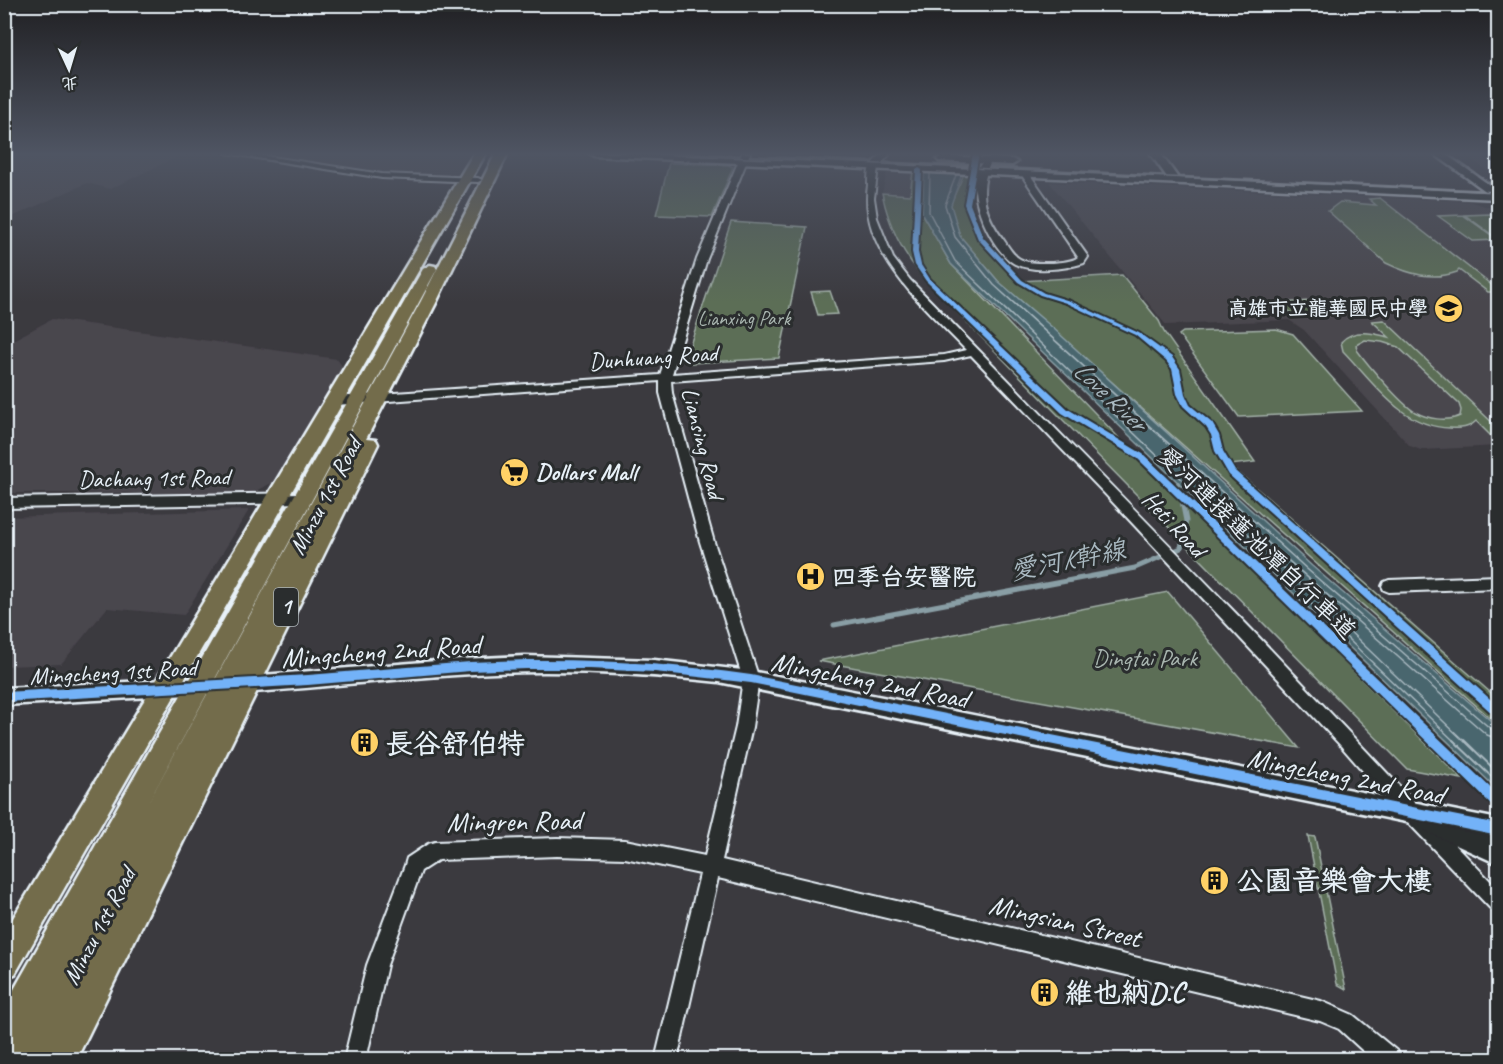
<svg xmlns="http://www.w3.org/2000/svg" width="1503" height="1064" font-family="Caveat,'LXGW WenKai TC',sans-serif">
  <style>
    .built { fill: #4a464e }
    .green { fill: #5c6e57; stroke: #a2b0a8; stroke-width: 1.5; fill-rule: evenodd }
    .water { fill: #4a666e; stroke: #899ea5; stroke-width: 1.5 }
    .pier { fill: #3b3a3f }
    .lines { fill: none; stroke-linecap: round; stroke-linejoin: round }
    .shore-far1 { stroke: #a9b9c1; stroke-width: 1.5 }
    .shore { stroke: #a9b9c1; stroke-width: 2 }
    .stream-far1 { stroke: #899ea5; stroke-width: 4 }
    .stream { stroke: #899ea5; stroke-width: 5 }
    .minor-casing { stroke: #e8f1f8; stroke-width: 4 }
    .tertiary-casing { stroke: #e8f1f8; stroke-width: 5 }
    .primary-casing { stroke: #e8f1f8; stroke-width: 5 }
    .minor { fill: #2a2d2e; fill-rule: evenodd }
    .tertiary { fill: #2a2d2e; fill-rule: evenodd }
    .primary { fill: #736c4b; fill-rule: evenodd }
    .tram { stroke: #e8f1f8; stroke-width: 1.5 }
    .cycleway-casing { stroke: #2a2d2e; stroke-width: 4 }
    .cycleway { fill: #73b2f8; fill-rule: evenodd }
    .labels { text-anchor: middle; dominant-baseline: central; stroke-width: 6; stroke-linejoin: round; paint-order: stroke }
    .far-poi-label { font-size: 20px; font-weight: bold; fill: #e8f1f8; stroke: #2a2d2e; text-anchor: end }
    .far-park-label { font-size: 20px; fill: #a9b6b0; stroke: #2a2d2e }
    .shield { fill: #2a2d2e; stroke: #afb6bb; stroke-width: 1.5 }
    .shield-label { font-size: 22px; font-weight: bold; fill: #e8f1f8 }
    .street-label { font-size: 24px; fill: #e8f1f8; stroke: #2a2d2e }
    .poi-label { font-size: 24px; font-weight: bold; fill: #e8f1f8; stroke: #2a2d2e; text-anchor: start }
    .park-label { font-size: 24px; fill: #a9b6b0; stroke: #2a2d2e }
    .water-label { font-size: 26px; font-style: italic; fill: #a9b9c1; stroke: #2a2d2e }
    .near-street-label { font-size: 28px; fill: #e8f1f8; stroke: #2a2d2e }
    .near-poi-label { font-size: 28px; font-weight: bold; fill: #e8f1f8; stroke: #2a2d2e; text-anchor: start }
  </style>
  <rect width="100%" height="100%" fill="#3b3a3f"/>
  <filter id="ink" filterUnits="userSpaceOnUse"><feTurbulence type="fractalNoise" baseFrequency=".0167" numOctaves="2"/><feDisplacementMap in="SourceGraphic" scale="12" xChannelSelector="R" yChannelSelector="G"/><feConvolveMatrix kernelMatrix="1 2 1 2 8 2 1 2 1" color-interpolation-filters="sRGB"/></filter>
  <g filter="url(#ink)">
    <path class="built" d="M 5,153 L 185,153 L 110,189 L 87,183 L 12,217 L 5,214 Z
      M 260,153 L 470,153 L 458,176 L 381,172 Z
      M 1462,153 L 1498,153 L 1498,177 L 1489,172 Z
      M 896,170 L 913,170 L 910,195 L 882,193 L 887,173 Z
      M 1049,182 L 1469,201 L 1488,207 L 1498,214 L 1498,446 L 1421,450 L 1410,446 L 1304,330 L 1289,320 L 1166,325 Z
      M 52,319 L 337,359 L 345,370 L 278,480 L 251,493 L 5,493 L 4,345 Z
      M 249,510 L 184,615 L 107,608 L 61,664 L 5,666 L 5,517 Z"/>
    <path class="green" d="M 669,163 L 728,165 L 733,167 L 712,217 L 656,215 Z
      M 913,170 L 924,170 L 922,214 L 951,264 L 1150,470 L 1462,779 L 1407,769 L 924,279 C 902,252 889,227 882,193 L 910,195 Z
      M 964,174 L 970,174 L 968,202 L 979,236 L 1020,281 L 1122,275 L 1159,321 L 1164,332 L 1255,462 L 1230,465 L 1498,699 L 1498,725 L 998,281 L 960,236 L 950,205 Z
      M 1380,198 L 1498,290 L 1498,292 L 1488,292 L 1459,270 L 1457,272 C 1432,281 1409,274 1386,263 L 1328,211 L 1340,202 L 1376,205 L 1369,199 Z
      M 1490,214 L 1498,220 L 1498,239 L 1465,215 Z
      M 1463,215 L 1498,240 L 1473,241 L 1438,216 Z
      M 731,222 L 807,227 L 779,358 L 691,363 L 686,357 Z
      M 830,291 L 838,314 L 818,315 L 811,292 Z
      M 1325,300 L 1340,315 L 1295,317 L 1281,303 Z
      M 1384,320 L 1498,428 L 1498,443 L 1476,421 C 1469,428 1461,429 1450,428 C 1401,427 1374,383 1343,351 L 1341,342 C 1353,328 1373,333 1389,337 L 1372,321 ZM 1365,340 L 1382,342 L 1398,347 L 1459,404 L 1461,410 L 1460,416 C 1446,422 1428,419 1415,412 C 1400,403 1368,365 1357,350 L 1356,345 Z
      M 1276,329 L 1293,334 L 1362,411 L 1239,417 L 1179,335 L 1183,332 Z
      M 1168,592 L 1299,748 L 818,661 Z
      M 1308,836 L 1315,837 L 1346,989 L 1337,984 Z"/>
    <path class="water" d="M 934,153 L 969,153 L 951,205 L 960,236 L 998,281 L 1053,328 L 1312,566 L 1498,727 L 1498,790 L 951,264 L 922,214 L 924,175 Z"/>
    <path class="pier" d="M 931,153 L 971,155 L 965,173 L 923,166 Z"/>
    <g class="lines">
      <path class="shore-far1" d="M 930,173 L 929,212 L 955,261 L 1455,742
        M 956,175 L 945,205 L 955,237 L 994,285 L 1308,570 L 1492,730 L 1498,731
        M 1465,742 L 1245,531 L 1245,527 L 1249,526 L 1487,735 L 1498,739"/>
      <path class="shore" d="M 1453,740 L 1498,783
        M 1464,740 L 1498,773"/>
      <path class="stream-far1" d="M 1178,483 L 1180,493"/>
      <path class="stream" d="M 834,625 L 1135,568 L 1181,548 L 1186,521 L 1180,491"/>
      <defs>
        <path id="minor" d="M 226,153 L 247,153 L 382,174 L 478,178 L 482,180 L 478,182 L 382,178 Z
          M 742,153 L 750,153 L 707,259 L 672,374 L 944,355 L 966,350 C 924,306 858,252 868,185 C 868,180 868,172 870,167 C 872,162 879,157 883,153 L 891,153 L 878,167 L 874,198 L 877,218 L 893,258 L 910,280 C 1024,397 1139,513 1252,630 C 1334,716 1415,804 1498,889 L 1498,911 L 1491,909 L 1403,817 L 1341,746 L 1105,494 L 971,355 L 944,361 L 671,381 L 672,393 L 714,542 L 759,679 L 752,727 L 722,860 L 1321,1001 L 1353,1015 L 1398,1052 L 1401,1060 L 1373,1060 L 1339,1029 L 1320,1021 L 718,878 L 677,1060 L 655,1060 L 700,874 L 625,858 L 557,856 L 438,860 L 421,871 L 387,965 L 366,1060 L 344,1060 L 367,965 L 405,865 L 407,858 L 428,844 L 435,842 L 557,838 L 625,840 L 705,856 L 736,727 L 743,679 L 700,542 L 660,393 L 660,381 L 335,405 L 329,401 L 335,397 L 660,375 L 697,259 Z
          M 987,159 L 991,161 C 977,194 985,215 1005,242 C 1009,248 1014,256 1020,259 C 1029,264 1043,263 1052,263 C 1061,262 1072,262 1078,257 L 1021,174 L 1025,172 L 1028,172 L 1088,257 L 1084,263 C 1065,269 1034,273 1015,264 C 991,252 956,177 987,159 Z
          M 304,493 L 310,498 L 304,503 L 4,508 L 4,498 Z
          M 1498,576 L 1498,588 L 1389,592 L 1384,590 L 1382,586 L 1384,582 L 1389,580 Z"/>
        <path id="tertiary" d="M 589,153 L 658,153 L 1167,177 L 1150,153 L 1160,153 L 1178,178 L 1487,192 L 1433,153 L 1444,153 L 1498,191 L 1498,199 L 594,156 Z
          M 942,156 L 1012,159 L 1017,162 L 1012,165 L 939,161 L 937,159 Z
          M 525,656 L 654,660 L 751,671 L 1498,819 L 1498,841 L 1496,840 L 1498,842 L 1498,864 L 1423,830 L 1421,825 L 719,682 C 644,674 570,670 495,673 C 409,676 324,688 239,693 L 232,691 L 229,685 L 232,679 L 239,677 L 461,659 Z
          M 207,678 L 214,680 L 217,686 L 214,692 L 207,694 L 4,705 L 4,688 Z"/>
        <path id="primary" d="M 474,153 L 486,153 L 15,974 L 4,978 L 4,933 Z
          M 496,153 L 508,153 L 437,301 L 366,439 L 376,440 L 378,444 L 76,1060 L 10,1060 L 13,1054 L 4,1057 L 4,1007 L 423,269 L 430,265 L 435,266 L 437,269 L 143,812 L 421,301 Z"/>
      </defs>
      <use href="#minor" class="minor-casing"/>
      <use href="#tertiary" class="tertiary-casing"/>
      <use href="#primary" class="primary-casing"/>
      <use href="#minor" class="minor"/>
      <use href="#tertiary" class="tertiary"/>
      <use href="#primary" class="primary"/>
      <path class="tram" d="M 637,153 L 1498,192"/>
      <defs>
        <path id="cycleway" d="M 973,153 L 979,153 L 970,204 L 983,237 L 1022,280 L 1044,293 L 1070,301 L 1139,333 L 1172,357 L 1180,369 L 1185,394 L 1190,405 L 1212,423 L 1219,435 L 1223,451 L 1235,471 L 1498,706 L 1498,717 L 1494,715 L 1229,475 L 1215,451 L 1211,435 L 1206,427 L 1183,406 L 1177,394 L 1172,369 L 1166,361 L 1135,335 L 1066,303 L 1040,295 L 1018,282 L 978,239 L 964,204 Z
          M 919,168 L 922,170 L 918,252 L 921,265 L 930,279 L 1068,409 L 1143,454 L 1498,795 L 1498,808 L 1494,807 L 1137,458 L 1062,413 L 926,281 L 915,265 L 912,252 L 916,170 Z
          M 526,660 C 601,659 676,664 751,675 L 1498,824 L 1498,836 L 751,683 L 655,672 L 590,669 L 526,669 L 470,671 L 308,685 L 4,702 L 4,692 L 308,675 L 470,662 Z"/>
      </defs>
      <use href="#cycleway" class="cycleway-casing"/>
      <use href="#cycleway" class="cycleway"/>
    </g>
  </g>
  <linearGradient id="sky" x2="0" y2="1"><stop stop-color="#202023"/><stop offset="0.51" stop-color="#4f5563"/><stop offset="1" stop-color="#4f5563" stop-opacity="0"/></linearGradient>
  <rect width="1503" height="302" fill="url(#sky)"/>
  <defs>
    <symbol id="school-disc" viewBox="-11 -11 22 22"><circle r="9.5" fill="#ffd166" stroke="#2a2d2e"/><path d="M0-5L7-2L0 1L-7-2ZM-4 1L0 2.5L4 1V4Q0 6-4 4Z" fill="#111"/></symbol>
    <symbol id="supermarket-disc" viewBox="-11 -11 22 22"><circle r="9.5" fill="#ffd166" stroke="#2a2d2e"/><path d="M-6-5.5h2.5l.6 2H6L4.5 2H-2.5L-4.4-4H-6ZM-1.5 3.2a1.3 1.3 0 1 0 .1 0ZM3 3.2a1.3 1.3 0 1 0 .1 0Z" fill="#111"/></symbol>
    <symbol id="hospital-disc" viewBox="-11 -11 22 22"><circle r="9.5" fill="#ffd166" stroke="#2a2d2e"/><path d="M-5-5h3v3.5h4V-5h3V5h-3V1.5h-4V5h-3Z" fill="#111"/></symbol>
    <symbol id="building-disc" viewBox="-11 -11 22 22"><circle r="9.5" fill="#ffd166" stroke="#2a2d2e"/><path d="M-4-6H4V6H1V3H-1V6H-4ZM-2.5-4.3h1.7v1.8h-1.7ZM.8-4.3h1.7v1.8H.8ZM-2.5-1h1.7V.8h-1.7ZM.8-1h1.7V.8H.8Z" fill="#111"/></symbol>
  </defs>
  <g fill-rule="evenodd">
    <use href="#school-disc" x="1432" y="292" width="33" height="33"/>
    <use href="#supermarket-disc" x="498" y="456" width="33" height="33"/>
    <use href="#hospital-disc" x="794" y="560" width="33" height="33"/>
    <use href="#building-disc" x="348" y="726" width="33" height="33"/>
    <use href="#building-disc" x="1198" y="864" width="33" height="33"/>
    <use href="#building-disc" x="1028" y="976" width="33" height="33"/>
  </g>
  <g class="labels">
    <g class="far-poi-label">
      <text x="1428" y="308">高雄市立龍華國民中學</text>
    </g>
    <g class="far-park-label">
      <text x="744" y="318">Lianxing Park</text>
    </g>
    <rect class="shield" x="274" y="588" width="24" height="38" rx="4.5"/>
    <g class="shield-label">
      <text x="286" y="607">1</text>
    </g>
    <g class="street-label">
      <text transform="translate(653 357) rotate(-4)">Dunhuang Road</text>
      <text transform="translate(703 443) rotate(76)">Liansing Road</text>
      <text transform="translate(154 478) rotate(-1)">Dachang 1st Road</text>
      <text transform="translate(325 496) rotate(-62)">Minzu 1st Road</text>
      <text transform="translate(1174 524) rotate(47)">Heti Road</text>
      <text transform="translate(1257 543) rotate(44)">愛河連接蓮池潭自行車道</text>
      <text transform="translate(113 672) rotate(-3)">Mingcheng 1st Road</text>
      <text transform="translate(99 926) rotate(-62)">Minzu 1st Road</text>
    </g>
    <g class="poi-label">
      <text x="536" y="472">Dollars Mall</text>
      <text x="832" y="577">四季台安醫院</text>
    </g>
    <g class="park-label">
      <text x="1145" y="658">Dingtai Park</text>
    </g>
    <g class="water-label">
      <text transform="translate(1110 396) rotate(43)">Love River</text>
      <text transform="translate(1068 560) rotate(-11)">愛河K幹線</text>
    </g>
    <g class="near-street-label">
      <text transform="translate(381 651) rotate(-4)">Mingcheng 2nd Road</text>
      <text transform="translate(870 680) rotate(11)">Mingcheng 2nd Road</text>
      <text transform="translate(1346 776) rotate(11)">Mingcheng 2nd Road</text>
      <text transform="translate(514 821) rotate(-1)">Mingren Road</text>
      <text transform="translate(1065 921) rotate(13)">Mingsian Street</text>
    </g>
    <g class="near-poi-label">
      <text x="385" y="743">長谷舒伯特</text>
      <text x="1236" y="880">公園音樂會大樓</text>
      <text x="1065" y="992">維也納D.C</text>
    </g>
  </g>
  <rect width="1503" height="1064" fill="none" stroke="#2a2d2e" stroke-width="24"/>
  <rect x="12" y="12" width="1479" height="1040" fill="none" stroke="#e8f1f8" stroke-width="2" filter="url(#ink)"/>
  <g transform="translate(69 69) rotate(176)" stroke="#2a2d2e" stroke-width="4.5" paint-order="stroke">
  <path d="M0-4.5L10 22L0 15L-10 22Z" fill="#e8f1f8"/>
  <text y="-9" font-size="16" font-weight="bold" text-anchor="middle" fill="#e8f1f8">北</text>
  </g>
</svg>
